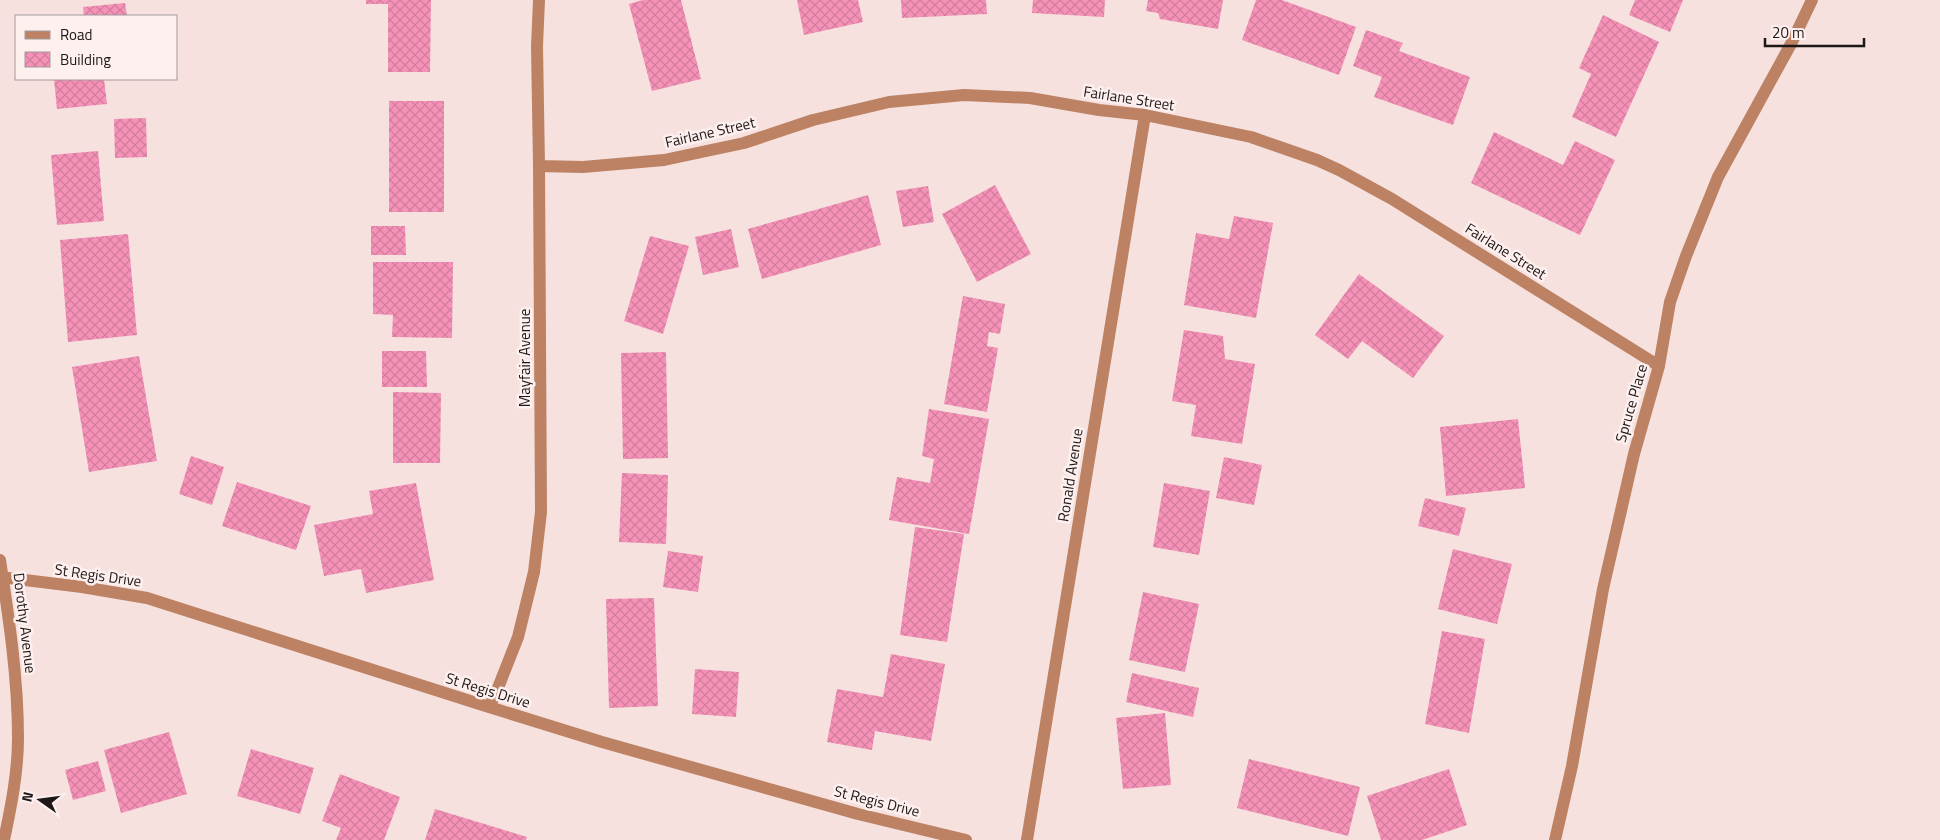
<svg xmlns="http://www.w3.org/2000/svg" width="1940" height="840" font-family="'Titillium Web',sans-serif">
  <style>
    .building { fill: url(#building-cross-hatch) }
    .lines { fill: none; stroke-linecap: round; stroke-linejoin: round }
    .minor { stroke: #bc8263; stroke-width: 12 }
    .labels { text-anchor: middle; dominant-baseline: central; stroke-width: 5; stroke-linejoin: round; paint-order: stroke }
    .street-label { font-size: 15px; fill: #1e1717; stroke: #fdf0ef }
  </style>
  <defs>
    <pattern id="building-cross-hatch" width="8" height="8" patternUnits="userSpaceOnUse" patternTransform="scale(1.25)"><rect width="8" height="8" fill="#f692b7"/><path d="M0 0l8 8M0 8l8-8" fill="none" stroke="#d27d9d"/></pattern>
  </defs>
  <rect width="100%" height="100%" fill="#f6e1df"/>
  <path class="building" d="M 366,0 L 431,0 L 430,72 L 388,72 L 388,4 L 366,4 Z
    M 643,0 L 681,0 L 701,79 L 652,91 L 629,4 Z
    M 797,0 L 858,0 L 863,22 L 804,35 Z
    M 901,0 L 986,0 L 987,14 L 902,18 Z
    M 1033,0 L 1105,0 L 1104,17 L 1032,13 Z
    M 1148,0 L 1223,0 L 1218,29 L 1160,19 L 1158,13 L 1146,11 Z
    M 1256,0 L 1282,0 L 1356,27 L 1339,75 L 1242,40 Z
    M 1635,0 L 1683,0 L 1670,32 L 1629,15 Z
    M 125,3 L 127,16 L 84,16 L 83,7 Z
    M 1603,15 L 1659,42 L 1616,137 L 1572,117 L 1591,74 L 1579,68 Z
    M 1366,30 L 1403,43 L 1399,51 L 1470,77 L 1453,125 L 1374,97 L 1382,77 L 1353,66 Z
    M 54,79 L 104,79 L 107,104 L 57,109 Z
    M 389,101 L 444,101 L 444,212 L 389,212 Z
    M 146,118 L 147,157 L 115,158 L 114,119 Z
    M 1494,132 L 1563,165 L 1575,141 L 1615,160 L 1580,235 L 1471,183 Z
    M 98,151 L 104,221 L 57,225 L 51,155 Z
    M 995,185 L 1031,254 L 977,282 L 942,214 Z
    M 928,186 L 934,222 L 903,227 L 896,191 Z
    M 868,195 L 881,245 L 762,279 L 748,229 Z
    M 1234,216 L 1273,223 L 1256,318 L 1184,305 L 1196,233 L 1229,239 Z
    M 371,226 L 405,226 L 406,255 L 371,255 Z
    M 731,229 L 739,267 L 703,275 L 695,237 Z
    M 128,234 L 137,335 L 68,342 L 60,240 Z
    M 650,236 L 689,246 L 663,334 L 624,321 Z
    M 373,262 L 453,262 L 452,338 L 392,337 L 393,315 L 373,314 Z
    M 1359,274 L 1444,336 L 1413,378 L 1362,341 L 1348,359 L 1315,335 Z
    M 963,296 L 1005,304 L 1000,334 L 989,332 L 987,346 L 998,348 L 987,412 L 944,404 Z
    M 1184,330 L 1223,336 L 1225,359 L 1255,364 L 1242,444 L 1191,436 L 1196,405 L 1172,401 Z
    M 382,351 L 426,351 L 427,387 L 382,387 Z
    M 666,352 L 668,458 L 623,459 L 621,353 Z
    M 139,356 L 157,461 L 89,472 L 72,367 Z
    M 393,392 L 441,393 L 440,463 L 393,463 Z
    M 929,409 L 989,419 L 969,534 L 889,520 L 897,477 L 930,483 L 934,459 L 922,456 Z
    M 1518,419 L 1525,488 L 1446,496 L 1440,427 Z
    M 191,456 L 224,467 L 212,505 L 179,494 Z
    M 1224,457 L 1262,465 L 1254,505 L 1216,498 Z
    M 622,473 L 668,475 L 666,544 L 619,542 Z
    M 237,482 L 311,506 L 296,550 L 222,526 Z
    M 416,483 L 434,580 L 366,593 L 361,569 L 324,576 L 314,525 L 373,514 L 369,491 Z
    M 1164,483 L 1210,491 L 1199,555 L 1153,547 Z
    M 1425,498 L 1466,508 L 1459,536 L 1418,526 Z
    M 915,527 L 964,534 L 947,642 L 900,635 Z
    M 1453,549 L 1512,564 L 1497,624 L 1438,609 Z
    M 668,551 L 703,556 L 698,592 L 663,587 Z
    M 1143,592 L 1199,604 L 1185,672 L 1129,660 Z
    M 654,598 L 658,706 L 609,708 L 606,599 Z
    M 1442,631 L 1485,639 L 1469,733 L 1425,724 Z
    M 891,654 L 945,664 L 931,741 L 875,731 L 872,750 L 827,742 L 837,689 L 883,697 Z
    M 695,669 L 739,672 L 736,717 L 692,714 Z
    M 1132,673 L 1199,688 L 1193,717 L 1126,702 Z
    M 1165,713 L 1171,785 L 1123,789 L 1116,718 Z
    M 169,732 L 187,794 L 121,813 L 104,750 Z
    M 251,749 L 314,768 L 300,814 L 237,796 Z
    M 1249,759 L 1360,787 L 1348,836 L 1237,808 Z
    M 98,761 L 106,791 L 73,800 L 65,770 Z
    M 1449,769 L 1467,825 L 1422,840 L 1381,840 L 1367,796 Z
    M 340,774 L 400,797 L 384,840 L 336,840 L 341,828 L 322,821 Z
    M 435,809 L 527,837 L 526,840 L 425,840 Z"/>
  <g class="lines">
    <path class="minor" d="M 539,166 L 583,167 L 664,160 L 744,143 L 813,120 L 889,102 L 964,95 L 1030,98 L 1099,110 L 1145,115 L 1251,137 L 1317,160 L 1339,170 L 1392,199 L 1659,366
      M 0,560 C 9,619 18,678 18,738 C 18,772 11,807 4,840
      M 0,577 L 82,587 L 147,598 L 489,707 L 602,742 L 858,814 L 966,840
      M 489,707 L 496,693 L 518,637 L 534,572 L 541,512 L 539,166 L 537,46 L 539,0
      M 1027,840 L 1145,115
      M 1555,840 L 1572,766 L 1603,589 L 1634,454 L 1659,366 L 1670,302 L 1686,256 L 1718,177 L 1792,42 L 1812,0"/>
  </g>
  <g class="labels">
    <g class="street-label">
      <text transform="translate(1129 98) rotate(9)">Fairlane Street</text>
      <text transform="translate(710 132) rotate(-13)">Fairlane Street</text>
      <text transform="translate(1506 251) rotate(32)">Fairlane Street</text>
      <text transform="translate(524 358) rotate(-90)">Mayfair Avenue</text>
      <text transform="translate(1631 403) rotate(-74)">Spruce Place</text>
      <text transform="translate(1070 475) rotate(-81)">Ronald Avenue</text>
      <text transform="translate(98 575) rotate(8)">St Regis Drive</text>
      <text transform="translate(25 623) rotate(83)">Dorothy Avenue</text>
      <text transform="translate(488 690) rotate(17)">St Regis Drive</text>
      <text transform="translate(877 801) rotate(14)">St Regis Drive</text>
    </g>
  </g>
  <rect x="15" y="15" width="162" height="65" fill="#fdf0ef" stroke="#a49999"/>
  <rect x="25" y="31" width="25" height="8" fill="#bc8263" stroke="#a49999"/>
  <text x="60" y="40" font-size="15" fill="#1e1717">Road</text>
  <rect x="25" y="52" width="25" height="15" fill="url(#building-cross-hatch)" stroke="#a49999"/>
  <text x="60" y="65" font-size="15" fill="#1e1717">Building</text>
  <g transform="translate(40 800) rotate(284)" stroke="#fdf0ef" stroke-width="4" paint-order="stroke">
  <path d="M0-4L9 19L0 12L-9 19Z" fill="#1e1717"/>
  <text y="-8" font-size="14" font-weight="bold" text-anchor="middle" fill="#1e1717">N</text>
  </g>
  <path d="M1765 38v8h99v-8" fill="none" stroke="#1e1717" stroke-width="2.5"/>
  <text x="1772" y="38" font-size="15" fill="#1e1717" stroke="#fdf0ef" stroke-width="4" paint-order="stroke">20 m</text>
</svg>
